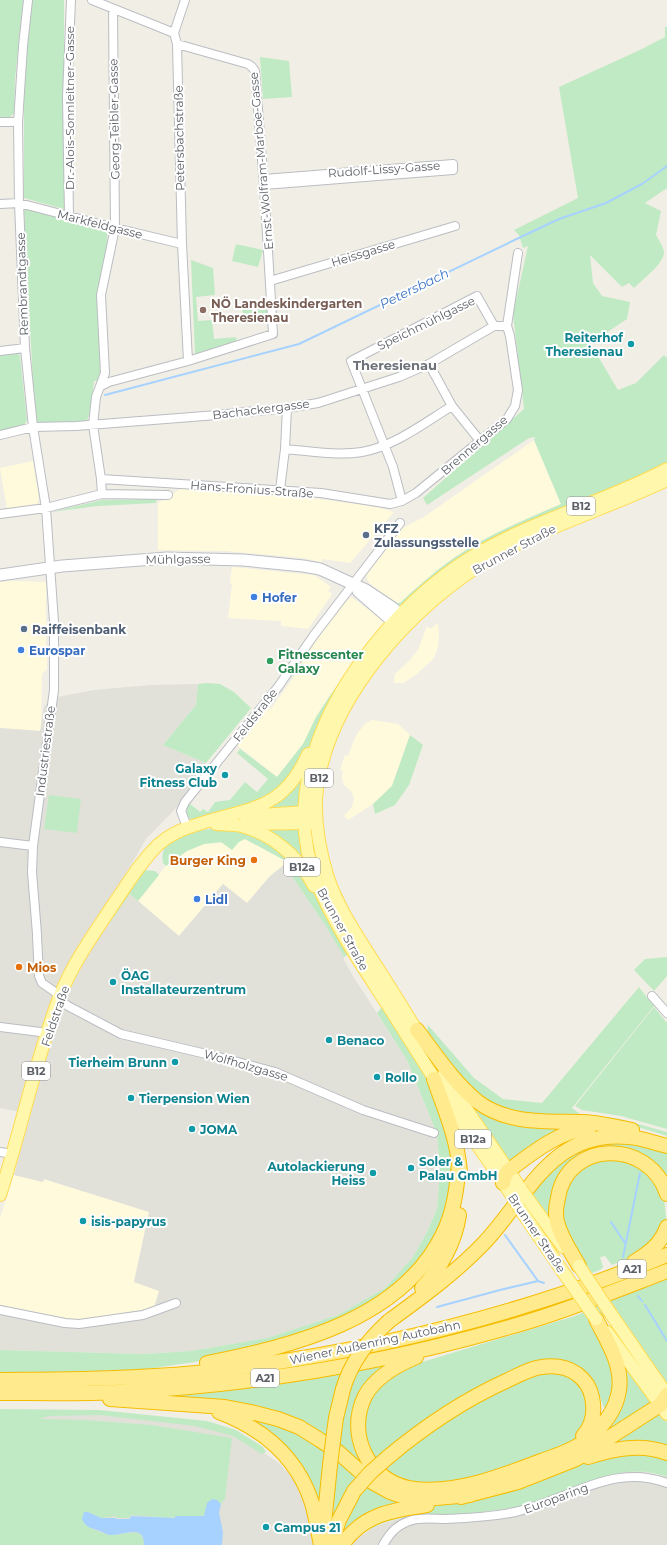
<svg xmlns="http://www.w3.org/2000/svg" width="667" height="1545" font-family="Montserrat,sans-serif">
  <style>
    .commercial { fill: #fffadc }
    .industrial { fill: #e1e1da }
    .green { fill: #c0eac3 }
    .water { fill: #a7d2ff }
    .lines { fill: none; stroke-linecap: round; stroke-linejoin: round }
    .stream { stroke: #a7d2ff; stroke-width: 2 }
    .street-casing { stroke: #babdc2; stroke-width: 10 }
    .secondary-casing { stroke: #bbbec5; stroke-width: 13 }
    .primary-casing { stroke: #ffdb51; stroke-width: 14 }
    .highway-casing { stroke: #f6bc00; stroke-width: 16 }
    .street { stroke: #fff; stroke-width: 8 }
    .secondary { stroke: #fff; stroke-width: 11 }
    .primary { stroke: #fff8ac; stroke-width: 12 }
    .highway { stroke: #ffeb8e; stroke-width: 14 }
    .primary-bridge-casing { stroke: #ffdb51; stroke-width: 14; stroke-linecap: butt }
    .highway-bridge-casing { stroke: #f6bc00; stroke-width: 16; stroke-linecap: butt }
    .primary-bridge { stroke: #fff8ac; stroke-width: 12 }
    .highway-bridge { stroke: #ffeb8e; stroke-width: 14 }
    .education-dot { fill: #8d6e63; stroke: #fff; stroke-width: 1.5 }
    .culture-dot { fill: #0f9aa8; stroke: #fff; stroke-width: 1.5 }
    .service-dot { fill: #5c6f8a; stroke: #fff; stroke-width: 1.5 }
    .shop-dot { fill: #3f7fe0; stroke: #fff; stroke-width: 1.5 }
    .leisure-dot { fill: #2e9e5b; stroke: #fff; stroke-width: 1.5 }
    .food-dot { fill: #e8710a; stroke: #fff; stroke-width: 1.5 }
    .labels { text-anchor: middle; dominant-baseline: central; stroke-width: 4; stroke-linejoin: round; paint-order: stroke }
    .shield { fill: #fff; stroke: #8e9095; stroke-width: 1 }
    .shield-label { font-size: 11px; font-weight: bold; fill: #5d6167 }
    .street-label { font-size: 12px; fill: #5d6167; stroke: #fff }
    .education-label { font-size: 12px; font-weight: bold; fill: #785e54; stroke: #fff; text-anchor: start }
    .culture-label { font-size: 12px; font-weight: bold; fill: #0d838f; stroke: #fff; text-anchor: start }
    .service-label { font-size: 12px; font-weight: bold; fill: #4e5e75; stroke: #fff; text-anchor: start }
    .shop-label { font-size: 12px; font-weight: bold; fill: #366cbe; stroke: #fff; text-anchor: start }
    .leisure-label { font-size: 12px; font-weight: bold; fill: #27864d; stroke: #fff; text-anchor: start }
    .food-label { font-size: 12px; font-weight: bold; fill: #c56008; stroke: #fff; text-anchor: end }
    .water-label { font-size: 13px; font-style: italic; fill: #3b74c6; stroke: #fff }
    .neighbourhood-label { font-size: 13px; font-weight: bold; fill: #6e7379; stroke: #fff }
  </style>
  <rect width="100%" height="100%" fill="#f1efe5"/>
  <path class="commercial" d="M 534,440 L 561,504 L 511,526 L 479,542 L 453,558 L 400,603 L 395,603 L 369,583 L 366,575 L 368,570 L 395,532 L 424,517 Z
    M 33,461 L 39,498 L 37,504 L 7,509 L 0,468 Z
    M 182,488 L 295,496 L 378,507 L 394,512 L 350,563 L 322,559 L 322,562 L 303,558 L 226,551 L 158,550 L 158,503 Z
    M 232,567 L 314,575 L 331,587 L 328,591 L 332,594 L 308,629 L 281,626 L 281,621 L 228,618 L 232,584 L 230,583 Z
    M 11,581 L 46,582 L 46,650 L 47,652 L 47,669 L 42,674 L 41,731 L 0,728 L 0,582 Z
    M 351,597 L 384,621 L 384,628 L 374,634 L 329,697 L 303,744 L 277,777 L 237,745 L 268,707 L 271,709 L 296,674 L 294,672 L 322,632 L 344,603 Z
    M 438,623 L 439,635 L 438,647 L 434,658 L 417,674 L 403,683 L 394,683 L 395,674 L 408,662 L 418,650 L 427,626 L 430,629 Z
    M 372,720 L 398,724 L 410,735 L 392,786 L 373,804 L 348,820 L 344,816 L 352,807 L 354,799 L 352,792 L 344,785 L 342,778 L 343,771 L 340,770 L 345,755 L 348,756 L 355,738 L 359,731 L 366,723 Z
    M 245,839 L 284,860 L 284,865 L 270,876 L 247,903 L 223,884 L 179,936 L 138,901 L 166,866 L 187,851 L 204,844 L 239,842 Z
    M 14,1175 L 43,1182 L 44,1179 L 149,1212 L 134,1282 L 159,1291 L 154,1308 L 81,1320 L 66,1319 L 0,1305 L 0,1218 Z"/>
  <path class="industrial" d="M 198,684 L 196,705 L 163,745 L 206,763 L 207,769 L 179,805 L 146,839 L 101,917 L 109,924 L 130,894 L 179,936 L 223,884 L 247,903 L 270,876 L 284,865 L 325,925 L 344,957 L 344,960 L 353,976 L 407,1060 L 437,1134 L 440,1170 L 437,1209 L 426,1234 L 413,1257 L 385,1288 L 338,1315 L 267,1338 L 191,1351 L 143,1354 L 0,1350 L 0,1305 L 66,1319 L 81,1320 L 154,1308 L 159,1291 L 134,1282 L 149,1212 L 44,1179 L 43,1182 L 14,1175 L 30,1114 L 0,1108 L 0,728 L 40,731 L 44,706 L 57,697 L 94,690 L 150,685 Z
    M 78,1411 L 213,1427 L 244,1439 L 279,1463 L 298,1484 L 304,1495 L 316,1545 L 0,1545 L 0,1412 Z
    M 639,1471 L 667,1477 L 667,1545 L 352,1545 L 358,1538 L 376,1526 L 404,1517 L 425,1514 L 484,1512 L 511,1508 L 562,1493 L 611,1474 Z"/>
  <path class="green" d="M 0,0 L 23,0 L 15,79 L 14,113 L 10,117 L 0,117 Z
    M 32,0 L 64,0 L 64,209 L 24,198 L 24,82 Z
    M 665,27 L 667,27 L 667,188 L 645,203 L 661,211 L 656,235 C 659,240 663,246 664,252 C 664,264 642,280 634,288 L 629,283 L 622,287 L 590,255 L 593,283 L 602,296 L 630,302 L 627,319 L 585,347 L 599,358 L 618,390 L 636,383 L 664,355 L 667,358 L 667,464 L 647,476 L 570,506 L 406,602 L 399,605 L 395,603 L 400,603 C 417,587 435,571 454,558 C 487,535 524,520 561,504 L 534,440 L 535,437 L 529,438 L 427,505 L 423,498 L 524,409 L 513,314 L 528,246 L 523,248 L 519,235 L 514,230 L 578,198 L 559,87 L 642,49 L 665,37 Z
    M 260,57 L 289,61 L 292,97 L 263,99 Z
    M 24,208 L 108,229 L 106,252 L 97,294 L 101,377 L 99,380 L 94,381 L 91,408 L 87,421 L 35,423 Z
    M 236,244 L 263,250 L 258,267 L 232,261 Z
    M 191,260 L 213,268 L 215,295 L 196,297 L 198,321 L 212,320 L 214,339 L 236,337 L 237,342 L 195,354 Z
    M 268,307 L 268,313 L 243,315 L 242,308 Z
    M 17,353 L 20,356 L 27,420 L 24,426 L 0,432 L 0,355 Z
    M 157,499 L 156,503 L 97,506 L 52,512 L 102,500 Z
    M 354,662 L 302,760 L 289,781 L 266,800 L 192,821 C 186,815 185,810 189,803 L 200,812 L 203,809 L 208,812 L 215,802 L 230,800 L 245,782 L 257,792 L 268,779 L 237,753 L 240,749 L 277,777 L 303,744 L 316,717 L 329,697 Z
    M 207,683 L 220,684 L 234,692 L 251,708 L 206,763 L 163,745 L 196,705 L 198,684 Z
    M 410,735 L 423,745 L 409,785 L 395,805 L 375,814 L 373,804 L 392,786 Z
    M 306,769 L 301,809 L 256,810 Z
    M 49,795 L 81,799 L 77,833 L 44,829 Z
    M 217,828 L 250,831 L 283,850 L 314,889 L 323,911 L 348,954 L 344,957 L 325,925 L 284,865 L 284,860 L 245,839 L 239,842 L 232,850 L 221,842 L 204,844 L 187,851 L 166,866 L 163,863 C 162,857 162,850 167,845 C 178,833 202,830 217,828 Z
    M 263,828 L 302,828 L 309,867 Z
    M 143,870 L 155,871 L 159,875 L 138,901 L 130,894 L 109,924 L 108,922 Z
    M 667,957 L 667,976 L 654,991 L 634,970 L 645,959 Z
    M 639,987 L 654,1006 L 572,1108 L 580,1114 L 620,1119 L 667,1132 L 667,1136 L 635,1126 L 523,1115 L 504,1110 L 470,1090 L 427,1033 L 428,1025 L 474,1078 L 503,1099 L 542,1103 Z
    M 383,1006 L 430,1081 L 453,1152 L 448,1207 L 435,1240 L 409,1274 L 376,1302 L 336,1323 L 267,1346 L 195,1362 L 126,1372 L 0,1374 L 0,1350 L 143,1354 L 191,1351 L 267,1338 L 338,1315 L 385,1288 L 413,1257 L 426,1234 L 437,1209 L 440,1170 L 437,1134 L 407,1060 L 377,1013 Z
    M 654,1007 L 667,1023 L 667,1129 L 621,1116 L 582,1110 L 575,1106 Z
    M 463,1093 L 470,1099 L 571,1126 L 509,1166 Z
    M 615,1141 L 667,1150 L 667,1183 L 638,1154 L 570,1167 L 552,1223 L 533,1194 L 548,1172 L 575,1150 Z
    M 630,1159 L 646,1170 L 664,1198 L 666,1218 L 660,1235 L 638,1254 L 612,1265 L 605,1256 L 600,1257 L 603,1267 L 600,1270 L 592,1273 L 564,1230 L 562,1190 L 590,1160 Z
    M 667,1277 L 667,1384 L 617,1311 L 590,1322 L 601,1338 L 616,1380 L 606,1412 C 602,1405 601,1398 598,1391 C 592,1373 579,1367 562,1361 L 457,1400 L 420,1423 L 374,1463 L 367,1453 L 363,1412 L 381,1382 L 409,1366 L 575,1316 Z
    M 622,1359 L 653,1405 C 634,1417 616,1431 597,1442 C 547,1470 447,1512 391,1489 C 370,1481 353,1461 336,1447 C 339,1420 343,1396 355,1372 L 394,1363 C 370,1381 350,1403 356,1436 C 360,1463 380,1486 408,1491 C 458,1501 582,1462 611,1419 C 623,1402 625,1382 620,1362 Z
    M 542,1370 L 569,1373 L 588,1391 L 585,1428 L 571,1442 L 545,1456 L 447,1485 L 409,1485 L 380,1470 L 452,1413 Z
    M 345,1373 L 330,1443 L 301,1425 L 162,1397 L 161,1395 C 224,1392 284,1383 345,1373 Z
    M 0,1409 L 99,1410 L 207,1421 L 236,1430 L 263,1447 L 266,1452 L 262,1454 L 233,1436 L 195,1426 L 100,1415 L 49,1416 L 39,1419 L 85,1420 L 151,1425 L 232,1438 L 225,1499 L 221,1504 L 217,1500 L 205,1516 L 159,1518 L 159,1517 L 130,1515 L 130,1518 L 116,1518 L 116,1516 L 101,1518 L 88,1512 L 84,1512 L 90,1528 C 96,1530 106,1535 111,1535 C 123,1536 144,1524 144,1545 L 0,1545 Z
    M 230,1410 L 277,1422 L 329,1449 L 321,1526 L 307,1482 Z
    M 660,1412 L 667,1422 L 667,1450 L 602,1449 Z
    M 621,1451 L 667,1457 L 667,1477 C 626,1463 600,1479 562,1493 C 545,1499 527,1505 510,1508 C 493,1511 476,1513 458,1514 C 434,1515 413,1514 389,1521 C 375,1526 361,1532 352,1545 L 345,1545 L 364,1527 L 404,1512 L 491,1495 L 588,1460 Z
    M 335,1454 L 362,1477 L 329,1545 Z
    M 368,1481 L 405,1502 L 384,1511 L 339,1545 L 339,1528 Z"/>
  <path class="water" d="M 212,1499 L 217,1500 L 221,1504 L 219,1513 L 223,1532 L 222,1545 L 144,1545 C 144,1523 123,1536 111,1535 C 107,1535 105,1533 102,1532 C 93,1528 86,1529 82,1519 L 84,1512 L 88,1512 L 101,1518 L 115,1518 L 116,1519 L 130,1519 L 131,1516 L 175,1518 L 175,1516 L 204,1516 L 207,1503 Z"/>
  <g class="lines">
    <path class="stream" d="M 105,395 L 299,344 L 523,236 L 559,219 L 606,203 L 642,184 L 667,166
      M 611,1222 L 625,1243
      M 505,1235 L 538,1281 L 544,1283
      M 623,1257 L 640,1173
      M 638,1296 L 642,1301
      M 645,1305 L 667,1341
      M 437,1307 L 500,1290 L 538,1281"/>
    <defs>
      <path id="street" d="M 28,0 L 23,46 L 18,122 L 19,203 L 25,348 L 33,427 L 46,508 L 54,622 L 54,690 L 33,846 L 32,872 L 37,934
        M 92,0 L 174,33
        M 174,33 L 185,0
        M 177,44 L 248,64 L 252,67 L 255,71 L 264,185 L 273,334 L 188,361
        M 0,122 L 18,122
        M 264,179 L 453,164 L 453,170 L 264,185
        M 0,204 L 19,203 L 115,228 L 182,244
        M 69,215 L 67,97 L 71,0
        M 270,281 L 455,226
        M 0,351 L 25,348
        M 429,364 L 452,406 L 481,442
        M 101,386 L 109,382 L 188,361 L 182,244 L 177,44 L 174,33
        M 0,435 L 33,427 L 76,426 L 217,415 L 287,408 L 318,403 L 399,377 L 429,364 L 494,326 L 507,326
        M 285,449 C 310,451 337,456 362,452 C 395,446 424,423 452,406
        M 101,479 L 321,493 L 390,504 L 402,501 L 416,493 L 507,419 L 515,406 L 518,390 L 510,336 L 507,326 L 518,253
        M 280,490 L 285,449 L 287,408
        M 102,494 L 101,479 L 93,425 L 96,397 L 105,373 L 101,295 L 115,228 L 113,9
        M 402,501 L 393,467 L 351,361 L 477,296 L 494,326
        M 0,514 L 46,508 L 102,494 L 168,495
        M 187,827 L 181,811 L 185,802 L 278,687 L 314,635 L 400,523
        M 0,842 L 33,846
        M 37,936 L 39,976 L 42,983 L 55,992 L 64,1003 L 68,1006 L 121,1034 L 219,1057 L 275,1072 L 363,1110 L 434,1133
        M 652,996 L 667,1013
        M 0,1027 L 48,1033
        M 0,1152 L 13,1154
        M 0,1310 L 65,1323 L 79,1324 L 143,1315 L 176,1303
        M 383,1545 C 390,1533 396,1526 409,1521 C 420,1517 434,1519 445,1519 C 469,1518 492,1517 515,1512 C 568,1501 611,1462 667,1483"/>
      <path id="secondary" d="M 0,575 L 62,566 L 167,558 L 243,560 L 303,566 L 320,569 L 366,590 L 393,608 L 398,613 L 402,623
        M 358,591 L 390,619 L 402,626"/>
      <path id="primary" d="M 246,816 L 305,812 L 311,818
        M 216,824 C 224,825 233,824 241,826 C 273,834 299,857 314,886
        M 244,824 L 314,823
        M 421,1038 C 404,1009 386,981 368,953 C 352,928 336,903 327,875 C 320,851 315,824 316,799 C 323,701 413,603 495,556 C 550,525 610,507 667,480
        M 444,1074 L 473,1119 L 521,1189
        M 0,1195 C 21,1130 35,1062 59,998 C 72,964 95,932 115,902 C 129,882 141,861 159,844 C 170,834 185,828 199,824 C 250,807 283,811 308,754
        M 514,1199 C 498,1174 481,1150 464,1126 C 441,1090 419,1054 396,1018 C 368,974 337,931 317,883 C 287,808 314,728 358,666 C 389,623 429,582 475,555 C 536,519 605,502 667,469
        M 528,1199 L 563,1247
        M 520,1209 L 563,1272
        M 611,1314 L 667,1395
        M 607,1332 L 667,1414"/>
      <path id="highway" d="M 417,1030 C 436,1055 454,1083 478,1102 C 509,1125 548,1121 584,1122 C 600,1123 617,1127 632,1130
        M 434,1079 C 445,1111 457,1136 460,1172
        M 503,1183 L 505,1176 L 508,1171 C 532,1153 559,1131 589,1128
        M 634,1262 C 649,1253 661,1244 667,1227
        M 579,1266 C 571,1252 561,1238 557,1222 C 555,1214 556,1206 558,1198 C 567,1140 649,1138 667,1194
        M 422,1288 C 441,1268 455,1242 459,1215
        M 389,1321 C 422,1297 455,1273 483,1244 C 528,1197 551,1129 629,1137 C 642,1138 654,1143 667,1146
        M 416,1357 C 397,1365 375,1377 365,1396 C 346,1434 368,1480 409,1488 C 452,1496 502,1476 541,1461 C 555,1456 569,1452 582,1443 C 600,1430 616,1412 619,1390 C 623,1365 607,1341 596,1319
        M 207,1363 C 293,1346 401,1320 443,1234 C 454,1212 457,1187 459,1163
        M 0,1380 C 65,1380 130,1379 196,1373 C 216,1371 236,1368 257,1365 C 398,1345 536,1309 667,1255
        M 0,1393 C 40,1393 80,1394 120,1392 C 248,1385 376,1365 499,1330 C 556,1315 612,1292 667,1271
        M 110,1399 L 225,1407 L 251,1412 L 278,1419 L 299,1427 L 320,1440 L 338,1452 L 372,1482 L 390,1492 L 407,1498 L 425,1499 L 470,1495
        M 219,1412 C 264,1429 297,1457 312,1503 C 316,1517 318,1531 321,1545
        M 334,1433 L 336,1418 L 343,1389
        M 388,1457 C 424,1427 462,1401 506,1381 C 517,1376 530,1368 542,1367 C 555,1365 567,1367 577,1374 C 585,1380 590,1387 592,1397 C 595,1411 593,1425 583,1436
        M 588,1457 C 613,1449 641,1443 667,1453
        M 461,1497 L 518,1482 L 576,1459 L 660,1405 L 667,1395
        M 323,1534 L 330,1465
        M 331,1545 L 339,1520 L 354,1491
        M 342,1545 C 363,1514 393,1510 427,1505"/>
    </defs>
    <use href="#street" class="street-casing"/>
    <use href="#secondary" class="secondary-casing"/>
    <use href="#primary" class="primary-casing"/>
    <use href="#highway" class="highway-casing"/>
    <use href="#street" class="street"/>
    <use href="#secondary" class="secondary"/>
    <use href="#primary" class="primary"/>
    <use href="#highway" class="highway"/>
    <defs>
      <path id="primary-bridge" d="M 521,1189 L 528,1199
        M 514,1199 L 520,1209
        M 579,1266 L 611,1314
        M 563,1272 L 596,1319"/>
      <path id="highway-bridge" d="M 343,1389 C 351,1362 369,1339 389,1321
        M 330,1465 L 334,1433
        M 354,1491 L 370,1473 L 388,1457"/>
    </defs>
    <use href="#primary-bridge" class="primary-bridge-casing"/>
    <use href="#highway-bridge" class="highway-bridge-casing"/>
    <use href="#primary-bridge" class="primary-bridge"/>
    <use href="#highway-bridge" class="highway-bridge"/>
  </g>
  <circle class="education-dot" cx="203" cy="310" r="4"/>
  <g class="culture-dot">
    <circle cx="631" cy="344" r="4"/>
    <circle cx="225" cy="775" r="4"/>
    <circle cx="113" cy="982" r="4"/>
    <circle cx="329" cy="1040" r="4"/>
    <circle cx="175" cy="1062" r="4"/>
    <circle cx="377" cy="1077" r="4"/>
    <circle cx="131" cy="1098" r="4"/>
    <circle cx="192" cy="1129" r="4"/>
    <circle cx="411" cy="1168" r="4"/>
    <circle cx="373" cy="1173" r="4"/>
    <circle cx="83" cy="1221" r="4"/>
    <circle cx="266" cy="1527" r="4"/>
  </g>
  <g class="service-dot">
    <circle cx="366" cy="535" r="4"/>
    <circle cx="24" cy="629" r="4"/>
  </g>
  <g class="shop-dot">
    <circle cx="254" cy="597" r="4"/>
    <circle cx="21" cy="650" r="4"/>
    <circle cx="197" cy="899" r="4"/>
  </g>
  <circle class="leisure-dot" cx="270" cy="661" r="4"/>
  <g class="food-dot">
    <circle cx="254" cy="860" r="4"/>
    <circle cx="19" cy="967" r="4"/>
  </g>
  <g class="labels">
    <g class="shield">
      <rect x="567" y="497" width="28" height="18" rx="3"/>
      <rect x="305" y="769" width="28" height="18" rx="3"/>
      <rect x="284" y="858" width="36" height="18" rx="3"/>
      <rect x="22" y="1062" width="28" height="18" rx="3"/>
      <rect x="455" y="1130" width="36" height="18" rx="3"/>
      <rect x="618" y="1260" width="28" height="18" rx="3"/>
      <rect x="251" y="1369" width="28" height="18" rx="3"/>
    </g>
    <g class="shield-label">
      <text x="581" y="506">B12</text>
      <text x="319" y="778">B12</text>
      <text x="302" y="867">B12a</text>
      <text x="36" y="1071">B12</text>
      <text x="473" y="1139">B12a</text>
      <text x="632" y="1269">A21</text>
      <text x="265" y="1378">A21</text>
    </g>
    <g class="street-label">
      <text transform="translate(69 108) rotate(-90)">Dr.-Alois-Sonnleitner-Gasse</text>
      <text transform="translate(114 119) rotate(-91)">Georg-Teibler-Gasse</text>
      <text transform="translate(179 138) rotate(-91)">Petersbachstraße</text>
      <text transform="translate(261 161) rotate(-95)">Ernst-Wolfram-Marboe-Gasse</text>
      <text transform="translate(384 169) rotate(-4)">Rudolf-Lissy-Gasse</text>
      <text transform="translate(100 224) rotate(14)">Markfeldgasse</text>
      <text transform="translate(363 253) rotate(-17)">Heissgasse</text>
      <text transform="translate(22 284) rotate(-92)">Rembrandtgasse</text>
      <text transform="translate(426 323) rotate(-26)">Speichmühlgasse</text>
      <text transform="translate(261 409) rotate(-7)">Bachackergasse</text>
      <text transform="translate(474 445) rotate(-41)">Brennergasse</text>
      <text transform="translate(252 489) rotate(4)">Hans-Fronius-Straße</text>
      <text transform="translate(514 549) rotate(-28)">Brunner Straße</text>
      <text transform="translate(178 559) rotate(-1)">Mühlgasse</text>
      <text transform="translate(255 715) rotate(-52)">Feldstraße</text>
      <text transform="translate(45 751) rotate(-83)">Industriestraße</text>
      <text transform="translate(343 929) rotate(61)">Brunner Straße</text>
      <text transform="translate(55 1016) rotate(-71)">Feldstraße</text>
      <text transform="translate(246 1065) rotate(16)">Wolfholzgasse</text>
      <text transform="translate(537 1233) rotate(56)">Brunner Straße</text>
      <text transform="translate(375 1342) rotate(-12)">Wiener Außenring Autobahn</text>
      <text transform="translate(556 1498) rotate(-20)">Europaring</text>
    </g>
    <g class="education-label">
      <text x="211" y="303">NÖ Landeskindergarten<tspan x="211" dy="14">Theresienau</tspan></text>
    </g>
    <g class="culture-label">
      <text x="623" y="337" text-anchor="end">Reiterhof<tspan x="623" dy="14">Theresienau</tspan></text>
      <text x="217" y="768" text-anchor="end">Galaxy<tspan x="217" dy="14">Fitness Club</tspan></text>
      <text x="121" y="975">ÖAG<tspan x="121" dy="14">Installateurzentrum</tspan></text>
      <text x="337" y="1040">Benaco</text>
      <text x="167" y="1062" text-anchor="end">Tierheim Brunn</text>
      <text x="385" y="1077">Rollo</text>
      <text x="139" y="1098">Tierpension Wien</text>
      <text x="200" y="1129">JOMA</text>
      <text x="419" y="1161">Soler &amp;<tspan x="419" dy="14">Palau GmbH</tspan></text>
      <text x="365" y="1166" text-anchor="end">Autolackierung<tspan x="365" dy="14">Heiss</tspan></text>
      <text x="91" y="1221">isis-papyrus</text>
      <text x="274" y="1527">Campus 21</text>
    </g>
    <g class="service-label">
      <text x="374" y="528">KFZ<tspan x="374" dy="14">Zulassungsstelle</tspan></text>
      <text x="32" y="629">Raiffeisenbank</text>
    </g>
    <g class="shop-label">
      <text x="262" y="597">Hofer</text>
      <text x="29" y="650">Eurospar</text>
      <text x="205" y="899">Lidl</text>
    </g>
    <g class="leisure-label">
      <text x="278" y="654">Fitnesscenter<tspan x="278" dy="14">Galaxy</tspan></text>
    </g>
    <g class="food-label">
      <text x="246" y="860">Burger King</text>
      <text x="27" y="967" text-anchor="start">Mios</text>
    </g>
    <g class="water-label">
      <text transform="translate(414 288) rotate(-26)">Petersbach</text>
    </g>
    <g class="neighbourhood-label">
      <text x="395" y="365">Theresienau</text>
    </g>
  </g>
</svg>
